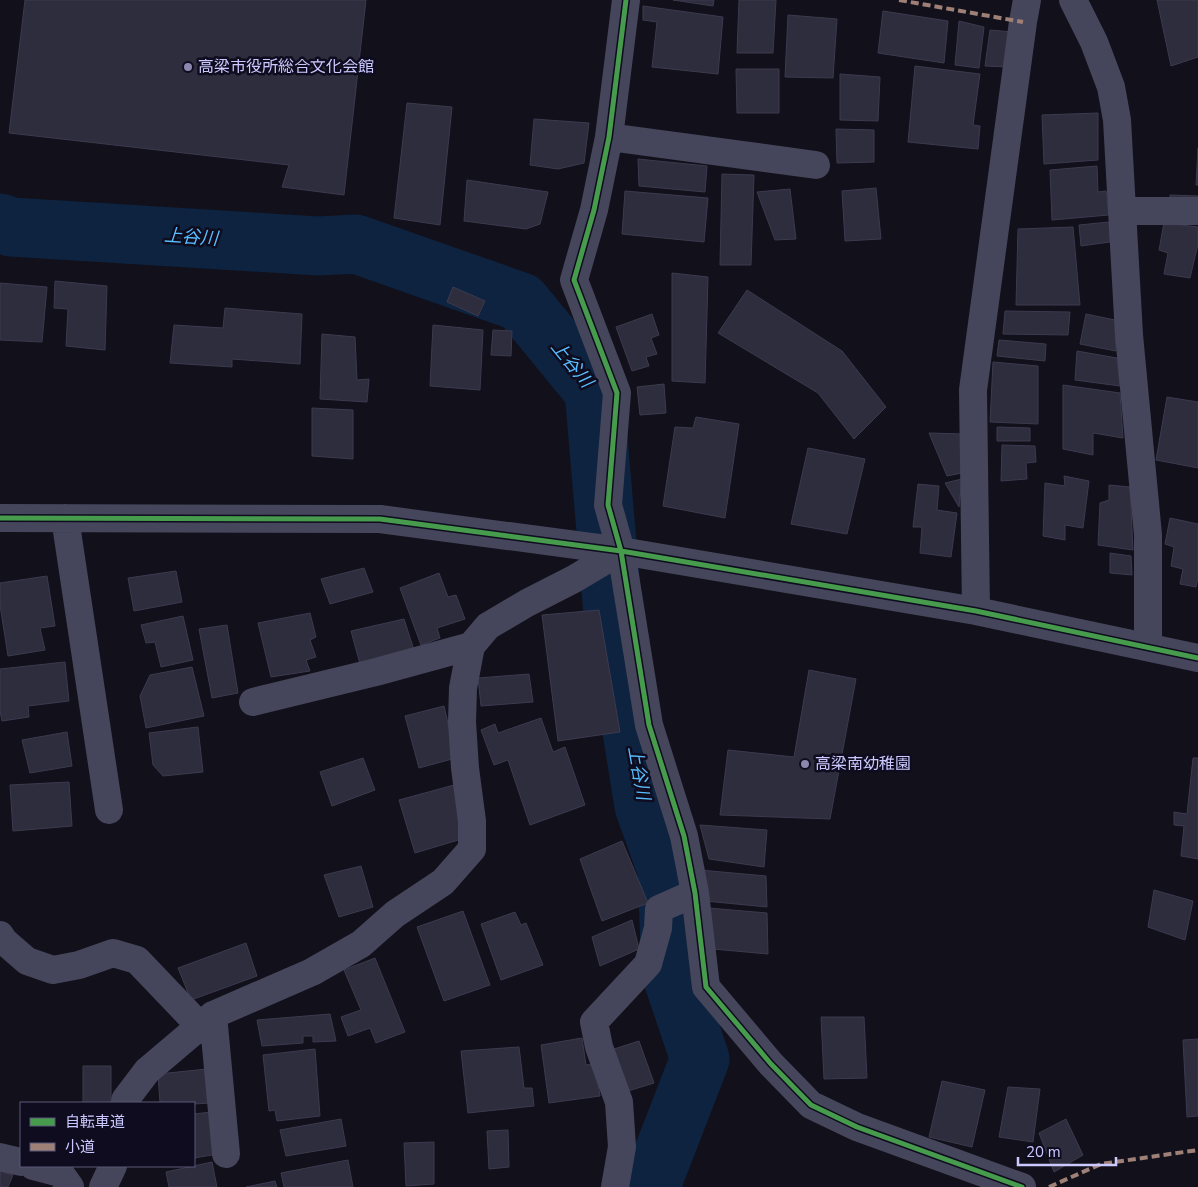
<svg xmlns="http://www.w3.org/2000/svg" width="1198" height="1187" font-family="'Nunito Sans','Noto Sans JP',sans-serif">
  <style>
    .lines { fill: none; stroke-linecap: round; stroke-linejoin: round }
    .river { stroke: #0d233f; stroke-width: 59 }
    .building { fill: #2e2d3d; stroke: #3c3a4f }
    .minor { stroke: #45465b; stroke-width: 28 }
    .quiet { stroke: #9e8076; stroke-width: 4; stroke-dasharray: 8 4; stroke-linecap: butt }
    .cycleway-casing { stroke: #0e0c1e; stroke-width: 8 }
    .cycleway { stroke: #469c4c; stroke-width: 5 }
    .poi-dot { fill: #8a88af; stroke: #0e0c1e; stroke-width: 2 }
    .labels { text-anchor: middle; dominant-baseline: central; stroke-width: 5; stroke-linejoin: round; paint-order: stroke }
    .poi-label { font-size: 16px; fill: #cbc9ff; stroke: #0e0c1e; text-anchor: start }
    .water-label { font-size: 18px; font-style: italic; fill: #57beff; stroke: #0e0c1e }
  </style>
  <rect width="100%" height="100%" fill="#12101a"/>
  <g class="lines">
    <path class="river" d="M 0,223 L 11,227 L 318,246 L 356,244 L 521,302 L 594,391 L 613,613 L 644,806 L 667,870 L 671,973 L 700,1059 L 655,1175 L 652,1187"/>
  </g>
  <path class="building" d="M 25,0 L 366,0 L 344,195 L 282,187 L 289,165 L 9,133 Z
    M 673,0 L 714,0 L 713,6 Z
    M 739,0 L 776,0 L 773,53 L 737,53 Z
    M 1157,0 L 1198,0 L 1198,57 L 1171,66 Z
    M 643,6 L 723,17 L 718,74 L 652,67 L 657,22 L 643,20 Z
    M 883,11 L 948,21 L 944,63 L 878,53 Z
    M 788,15 L 837,19 L 833,78 L 785,77 Z
    M 959,21 L 984,27 L 979,68 L 955,65 Z
    M 990,30 L 1012,32 L 1007,67 L 985,66 Z
    M 915,66 L 980,74 L 973,125 L 980,126 L 978,149 L 908,142 Z
    M 736,69 L 779,69 L 779,113 L 737,113 Z
    M 840,74 L 880,77 L 878,121 L 840,120 Z
    M 407,103 L 452,107 L 440,225 L 394,218 Z
    M 1098,113 L 1098,160 L 1044,164 L 1042,115 Z
    M 534,119 L 589,123 L 584,163 L 558,169 L 530,165 Z
    M 836,129 L 874,130 L 874,162 L 837,163 Z
    M 1198,148 L 1198,185 L 1196,185 Z
    M 638,159 L 707,166 L 705,192 L 639,186 Z
    M 1097,166 L 1098,192 L 1106,191 L 1109,215 L 1052,220 L 1050,170 Z
    M 722,174 L 754,175 L 751,265 L 720,265 Z
    M 467,180 L 548,192 L 540,224 L 526,229 L 464,221 Z
    M 876,188 L 881,239 L 845,241 L 842,191 Z
    M 790,189 L 796,239 L 775,240 L 757,192 Z
    M 625,191 L 708,198 L 704,242 L 622,234 Z
    M 1170,195 L 1198,196 L 1198,207 L 1171,206 Z
    M 1109,222 L 1110,242 L 1081,246 L 1079,225 Z
    M 1164,223 L 1198,227 L 1198,244 L 1190,278 L 1164,274 L 1168,253 L 1159,250 Z
    M 1073,227 L 1080,305 L 1016,305 L 1018,229 Z
    M 672,273 L 708,277 L 705,383 L 672,381 Z
    M 55,281 L 107,286 L 105,350 L 66,346 L 68,309 L 54,308 Z
    M 0,283 L 47,287 L 42,342 L 0,340 Z
    M 453,287 L 485,301 L 478,316 L 447,302 Z
    M 747,290 L 842,351 L 886,407 L 854,439 L 818,393 L 718,333 Z
    M 225,308 L 302,314 L 300,364 L 232,359 L 232,367 L 170,363 L 174,325 L 223,328 Z
    M 1005,311 L 1070,312 L 1068,335 L 1003,334 Z
    M 652,314 L 659,335 L 651,338 L 657,354 L 646,357 L 649,366 L 632,371 L 616,327 Z
    M 1086,314 L 1115,320 L 1116,351 L 1080,344 Z
    M 433,325 L 483,330 L 480,390 L 430,386 Z
    M 493,330 L 512,331 L 511,356 L 491,355 Z
    M 322,334 L 355,337 L 357,380 L 369,379 L 367,402 L 320,399 Z
    M 999,340 L 1046,344 L 1045,361 L 997,356 Z
    M 1077,351 L 1117,358 L 1120,386 L 1075,380 Z
    M 993,362 L 1038,366 L 1038,424 L 990,422 Z
    M 664,384 L 666,413 L 640,415 L 637,387 Z
    M 1063,385 L 1120,393 L 1123,438 L 1093,433 L 1093,455 L 1063,449 Z
    M 1167,397 L 1198,402 L 1198,468 L 1156,460 Z
    M 312,408 L 353,410 L 353,459 L 312,456 Z
    M 696,417 L 739,424 L 725,518 L 663,506 L 675,427 L 693,428 Z
    M 997,427 L 1030,428 L 1030,441 L 997,441 Z
    M 929,433 L 962,434 L 962,473 L 947,476 Z
    M 1002,445 L 1035,446 L 1036,462 L 1026,463 L 1027,479 L 1001,481 Z
    M 808,448 L 865,459 L 847,534 L 791,524 Z
    M 1064,476 L 1089,481 L 1083,528 L 1065,525 L 1065,540 L 1043,536 L 1045,483 L 1065,486 Z
    M 962,479 L 959,507 L 945,483 Z
    M 918,484 L 939,486 L 937,510 L 957,513 L 951,557 L 920,553 L 922,527 L 913,527 Z
    M 1109,485 L 1130,487 L 1133,550 L 1098,545 L 1100,503 L 1109,500 Z
    M 1170,518 L 1198,524 L 1198,578 L 1196,587 L 1180,584 L 1183,569 L 1171,566 L 1174,547 L 1165,544 Z
    M 1110,553 L 1131,556 L 1132,575 L 1110,573 Z
    M 364,568 L 373,592 L 330,604 L 321,579 Z
    M 176,571 L 182,602 L 134,611 L 128,578 Z
    M 439,573 L 448,597 L 456,595 L 465,619 L 437,628 L 440,638 L 421,645 L 400,588 Z
    M 47,576 L 55,626 L 40,628 L 45,650 L 8,656 L 0,605 L 0,583 Z
    M 599,610 L 620,732 L 558,741 L 542,615 Z
    M 310,613 L 316,637 L 310,640 L 316,657 L 306,660 L 310,671 L 271,677 L 258,623 Z
    M 183,616 L 193,660 L 161,667 L 155,642 L 146,643 L 141,625 Z
    M 404,619 L 414,650 L 360,664 L 351,631 Z
    M 227,625 L 238,693 L 212,698 L 199,629 Z
    M 65,662 L 69,701 L 28,706 L 29,717 L 2,721 L 0,711 L 0,669 Z
    M 192,667 L 204,716 L 146,728 L 140,696 L 150,675 Z
    M 809,670 L 856,679 L 830,819 L 720,815 L 728,750 L 794,757 Z
    M 529,674 L 533,702 L 481,706 L 478,678 Z
    M 444,706 L 456,758 L 419,768 L 405,716 Z
    M 541,718 L 553,752 L 565,747 L 585,805 L 530,825 L 508,760 L 494,765 L 481,730 L 495,724 L 498,733 Z
    M 198,727 L 203,772 L 163,776 L 153,765 L 149,733 Z
    M 67,732 L 72,766 L 30,773 L 22,740 Z
    M 363,758 L 375,790 L 332,806 L 320,772 Z
    M 1193,758 L 1198,758 L 1198,859 L 1181,856 L 1184,826 L 1174,825 L 1174,812 L 1187,814 Z
    M 69,782 L 72,826 L 13,831 L 10,785 Z
    M 454,785 L 465,838 L 415,853 L 399,800 Z
    M 700,825 L 767,830 L 764,867 L 709,859 Z
    M 622,841 L 648,903 L 602,921 L 580,859 Z
    M 361,866 L 373,907 L 339,917 L 324,875 Z
    M 700,870 L 766,876 L 767,907 L 705,901 Z
    M 1154,890 L 1193,901 L 1185,940 L 1148,927 Z
    M 709,908 L 767,913 L 768,954 L 713,949 Z
    M 463,911 L 490,985 L 444,1001 L 417,927 Z
    M 515,912 L 521,925 L 526,923 L 543,965 L 501,980 L 481,924 Z
    M 632,920 L 639,949 L 600,966 L 592,937 Z
    M 246,943 L 257,976 L 191,1000 L 178,968 Z
    M 375,958 L 405,1032 L 376,1043 L 370,1028 L 348,1036 L 341,1017 L 361,1010 L 344,970 Z
    M 330,1014 L 336,1041 L 313,1042 L 313,1036 L 303,1036 L 303,1043 L 262,1046 L 257,1020 Z
    M 821,1017 L 864,1017 L 867,1078 L 824,1079 Z
    M 582,1038 L 586,1065 L 595,1064 L 600,1096 L 549,1103 L 541,1045 Z
    M 1198,1039 L 1198,1116 L 1187,1117 L 1183,1040 Z
    M 639,1041 L 654,1083 L 625,1092 L 611,1050 Z
    M 519,1047 L 524,1088 L 532,1088 L 534,1106 L 468,1113 L 461,1051 Z
    M 315,1049 L 320,1116 L 277,1121 L 275,1110 L 269,1111 L 263,1055 Z
    M 83,1066 L 111,1066 L 111,1103 L 83,1103 Z
    M 207,1069 L 211,1103 L 194,1104 L 160,1103 L 158,1074 Z
    M 942,1081 L 985,1090 L 972,1147 L 929,1137 Z
    M 1008,1087 L 1040,1089 L 1033,1142 L 999,1137 Z
    M 211,1112 L 218,1154 L 194,1158 L 194,1114 Z
    M 341,1119 L 346,1146 L 286,1156 L 280,1130 Z
    M 1066,1119 L 1083,1155 L 1054,1172 L 1039,1133 Z
    M 508,1130 L 509,1167 L 489,1169 L 487,1131 Z
    M 434,1142 L 434,1184 L 406,1186 L 404,1143 Z
    M 348,1160 L 353,1187 L 284,1187 L 281,1173 Z
    M 212,1162 L 217,1187 L 169,1187 L 166,1172 Z
    M 0,1171 L 13,1175 L 8,1187 L 0,1187 Z
    M 275,1181 L 277,1187 L 246,1187 Z"/>
  <g class="lines">
    <path class="minor" d="M 626,0 L 609,137 L 594,210 L 574,280 L 617,393 L 608,505 L 621,551 L 649,725 L 684,836 L 695,893 L 706,987 L 771,1064 L 811,1105 L 857,1127 L 1022,1187
      M 1073,0 L 1094,42 L 1111,87 L 1117,120 L 1129,335 L 1148,535 L 1148,646
      M 609,137 L 816,165
      M 1122,211 L 1198,211
      M 0,518 L 380,519 L 621,551 L 976,611 L 1198,658
      M 65,518 L 109,810
      M 976,611 L 973,390 L 1023,22 L 1027,0
      M 253,702 L 376,672 L 471,646 L 488,626 L 527,603 L 574,579 L 621,551
      M 0,935 L 4,941 L 27,961 L 53,970 L 79,965 L 113,953 L 137,960 L 200,1026
      M 213,1015 L 226,1154
      M 125,1103 L 125,1100 L 147,1071 L 213,1015 L 312,972 L 361,944 L 395,914 L 443,882 L 472,849 L 472,821 L 465,768 L 462,722 L 463,688 L 471,646
      M 0,1157 L 21,1162
      M 33,1166 L 60,1173 L 70,1187
      M 103,1187 L 113,1166
      M 615,1187 L 622,1147 L 619,1102 L 599,1047 L 594,1022 L 648,964 L 658,928 L 659,909 L 695,893"/>
    <path class="quiet" d="M 899,0 L 1023,22
      M 1049,1187 L 1101,1164 L 1198,1150"/>
    <defs>
      <path id="cycleway" d="M 626,0 L 609,137 L 594,210 L 574,280 L 617,393 L 608,505 L 621,551 L 649,725 L 684,836 L 695,893 L 706,987 L 771,1064 L 811,1105 L 857,1127 L 1022,1187
        M 0,518 L 380,519 L 621,551 L 976,611 L 1198,658"/>
    </defs>
    <use href="#cycleway" class="cycleway-casing"/>
    <use href="#cycleway" class="cycleway"/>
  </g>
  <g class="poi-dot">
    <circle cx="188" cy="67" r="5"/>
    <circle cx="805" cy="764" r="5"/>
  </g>
  <g class="labels">
    <g class="poi-label">
      <text x="198" y="67">高梁市役所総合文化会館</text>
      <text x="815" y="764">高梁南幼稚園</text>
    </g>
    <g class="water-label">
      <text transform="translate(191 237) rotate(4)">上谷川</text>
      <text transform="translate(572 364) rotate(51)">上谷川</text>
      <text transform="translate(639 773) rotate(80)">上谷川</text>
    </g>
  </g>
  <rect x="20" y="1102" width="175" height="65" fill="#0e0c1e" stroke="#5a5878"/>
  <rect x="30" y="1118" width="25" height="8" fill="#469c4c" stroke="#5a5878"/>
  <text x="65" y="1127" font-size="15" fill="#cbc9ff">自転車道</text>
  <rect x="30" y="1143" width="25" height="8" fill="#9e8076" stroke="#5a5878"/>
  <text x="65" y="1152" font-size="15" fill="#cbc9ff">小道</text>
  <path d="M1018 1157v8h98v-8" fill="none" stroke="#cbc9ff" stroke-width="2.5"/>
  <text x="1026" y="1157" font-size="15" fill="#cbc9ff" stroke="#0e0c1e" stroke-width="4" paint-order="stroke">20 m</text>
</svg>
